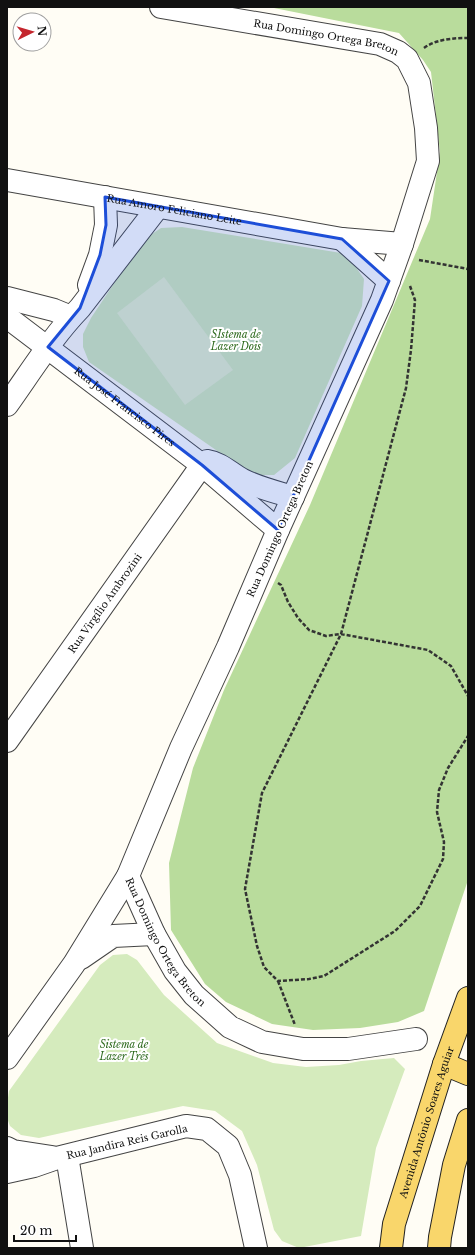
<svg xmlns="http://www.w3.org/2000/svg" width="475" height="1255" font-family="'Libre Baskerville',serif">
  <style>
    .green { fill: #d5ebbd }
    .forest { fill: #b9dc9c }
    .pitch { fill: #e6f2cf }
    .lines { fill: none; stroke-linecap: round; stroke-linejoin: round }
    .minor-casing { stroke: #444; stroke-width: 24 }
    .major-casing { stroke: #222; stroke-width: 24 }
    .path { stroke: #333; stroke-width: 2.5; stroke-dasharray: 4 2; stroke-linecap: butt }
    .minor { stroke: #fff; stroke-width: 22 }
    .major { stroke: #f9d66b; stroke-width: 22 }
    .marked { fill: #1d4ed8; fill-opacity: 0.2; stroke: #1d4ed8; stroke-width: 3; stroke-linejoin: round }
    .labels { text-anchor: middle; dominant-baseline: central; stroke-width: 4; stroke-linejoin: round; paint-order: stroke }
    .street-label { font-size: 10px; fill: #111; stroke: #fff }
    .park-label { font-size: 10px; font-style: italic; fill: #2f6b1f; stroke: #fff }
  </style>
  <rect width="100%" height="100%" fill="#fffdf5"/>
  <path class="green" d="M 182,227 L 347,254 L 364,279 L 362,306 L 295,458 L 274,475 L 252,475 L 89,362 L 83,347 L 83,334 L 91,318 L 143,240 L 161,228 Z
    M 127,954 L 137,960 L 164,995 L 217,1043 L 273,1063 L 306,1067 L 339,1065 L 361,1061 L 394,1058 L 405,1069 L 376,1148 L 361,1236 L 299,1248 L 282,1241 L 274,1230 L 257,1165 L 242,1131 L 215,1111 L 183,1106 L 39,1138 L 21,1135 L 10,1126 L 7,1118 L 7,1104 L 9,1091 L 100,965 L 113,955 Z"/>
  <path class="forest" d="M 269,7 L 468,7 L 468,880 L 424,1011 L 398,1022 L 360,1028 L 313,1030 L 272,1024 L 226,1002 L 205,984 L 171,930 L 169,863 L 193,768 L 224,690 L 310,505 L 430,219 L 440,152 L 431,72 L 423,60 L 399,33 Z"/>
  <path class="pitch" d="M 164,277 L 233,370 L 185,405 L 117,313 Z"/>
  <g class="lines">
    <defs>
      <g id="minor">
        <path id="s1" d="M 161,7 L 380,44 L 398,52 L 407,59 L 419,83 L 426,128 L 428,161 L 402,244 L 382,300 L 278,530 L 228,647 L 181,748 L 128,876 L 154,934 L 175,971 L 194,995 L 230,1027 L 262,1042 L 303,1049 L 348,1049 L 416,1039"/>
        <path id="s2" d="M 7,180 L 342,239 L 402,244"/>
        <path d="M 342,239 L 389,281"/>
        <path d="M 89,285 L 100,255 L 106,225 L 105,197"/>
        <path d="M 7,298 L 54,310 L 71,317"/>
        <path id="s3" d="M 7,317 L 202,465 L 278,530"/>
        <path d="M 7,405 C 30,373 52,337 80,308 L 158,207"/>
        <path id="s4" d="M 7,741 L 202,465 L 207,461 C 221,463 231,474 243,480 C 259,488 276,492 293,497"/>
        <path d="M 81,958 L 113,936 L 154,934"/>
        <path d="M 7,1058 L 74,964 L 128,876"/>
        <path d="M 7,1148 L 13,1151 L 52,1157"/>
        <path d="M 67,1156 L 82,1248"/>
        <path d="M 7,1172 L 34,1166 L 57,1158 L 186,1126 L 207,1129 L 228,1146 L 240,1175 L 256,1248"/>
      </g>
      <g id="major">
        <path d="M 444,1064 L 468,1074"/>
        <path id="s5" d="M 391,1248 L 394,1224 L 444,1064 L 468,998"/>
        <path d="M 439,1248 L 440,1237 L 454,1165 L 468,1120"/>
      </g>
    </defs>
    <use href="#minor" class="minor-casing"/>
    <use href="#major" class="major-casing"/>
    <path class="path" d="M 424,48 C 436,39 454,38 468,38
      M 419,260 L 468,269
      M 410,286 L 415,300 L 411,350 L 406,388 L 341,634 L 262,793 L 245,889 L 257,946 L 264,967 L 278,981 L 309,979 L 324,976 L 395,931 L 420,906 L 443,859 L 444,842 L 437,812 L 439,790 L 448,768 L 468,736
      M 278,583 L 281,585 L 288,602 L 298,618 L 309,630 L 326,636 L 341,634 L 428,650 L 451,666 L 468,696
      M 278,981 L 295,1025"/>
    <use href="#minor" class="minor"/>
    <use href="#major" class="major"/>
  </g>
  <path class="marked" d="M 105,197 L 342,239 L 389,281 L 278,530 L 202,465 L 48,347 L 80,308 L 100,255 L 106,225 Z"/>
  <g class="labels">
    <g class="street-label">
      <text stroke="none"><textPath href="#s1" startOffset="168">Rua Domingo Ortega Breton</textPath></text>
      <text stroke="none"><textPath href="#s2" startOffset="170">Rua Amoro Feliciano Leite</textPath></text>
      <text stroke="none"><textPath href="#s3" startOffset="148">Rua José Francisco Pires</textPath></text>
      <text transform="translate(280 529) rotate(-66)">Rua Domingo Ortega Breton</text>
      <text stroke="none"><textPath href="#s4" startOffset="169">Rua Virgílio Ambrozini</textPath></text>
      <text stroke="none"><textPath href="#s1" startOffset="1211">Rua Domingo Ortega Breton</textPath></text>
      <text stroke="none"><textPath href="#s5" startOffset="131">Avenida Antônio Soares Aguiar</textPath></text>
      <text transform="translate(127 1142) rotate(-13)">Rua Jandira Reis Garolla</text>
    </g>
    <g class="park-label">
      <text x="236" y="334">SIstema de<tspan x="236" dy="12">Lazer Dois</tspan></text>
      <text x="124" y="1044">Sistema de<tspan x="124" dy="12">Lazer Três</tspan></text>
    </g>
  </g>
  <rect width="475" height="1255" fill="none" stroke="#111111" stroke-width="16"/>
  <g transform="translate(32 32) rotate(85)"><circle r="19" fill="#ffffff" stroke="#a0a0a0"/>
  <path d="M0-3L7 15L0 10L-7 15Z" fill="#c4262e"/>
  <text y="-6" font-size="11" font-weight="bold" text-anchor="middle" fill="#111111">N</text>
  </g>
  <path d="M14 1235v6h62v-6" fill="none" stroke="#111111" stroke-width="2"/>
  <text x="20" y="1235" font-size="12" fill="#111111" stroke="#ffffff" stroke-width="3" paint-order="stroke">20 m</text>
</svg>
